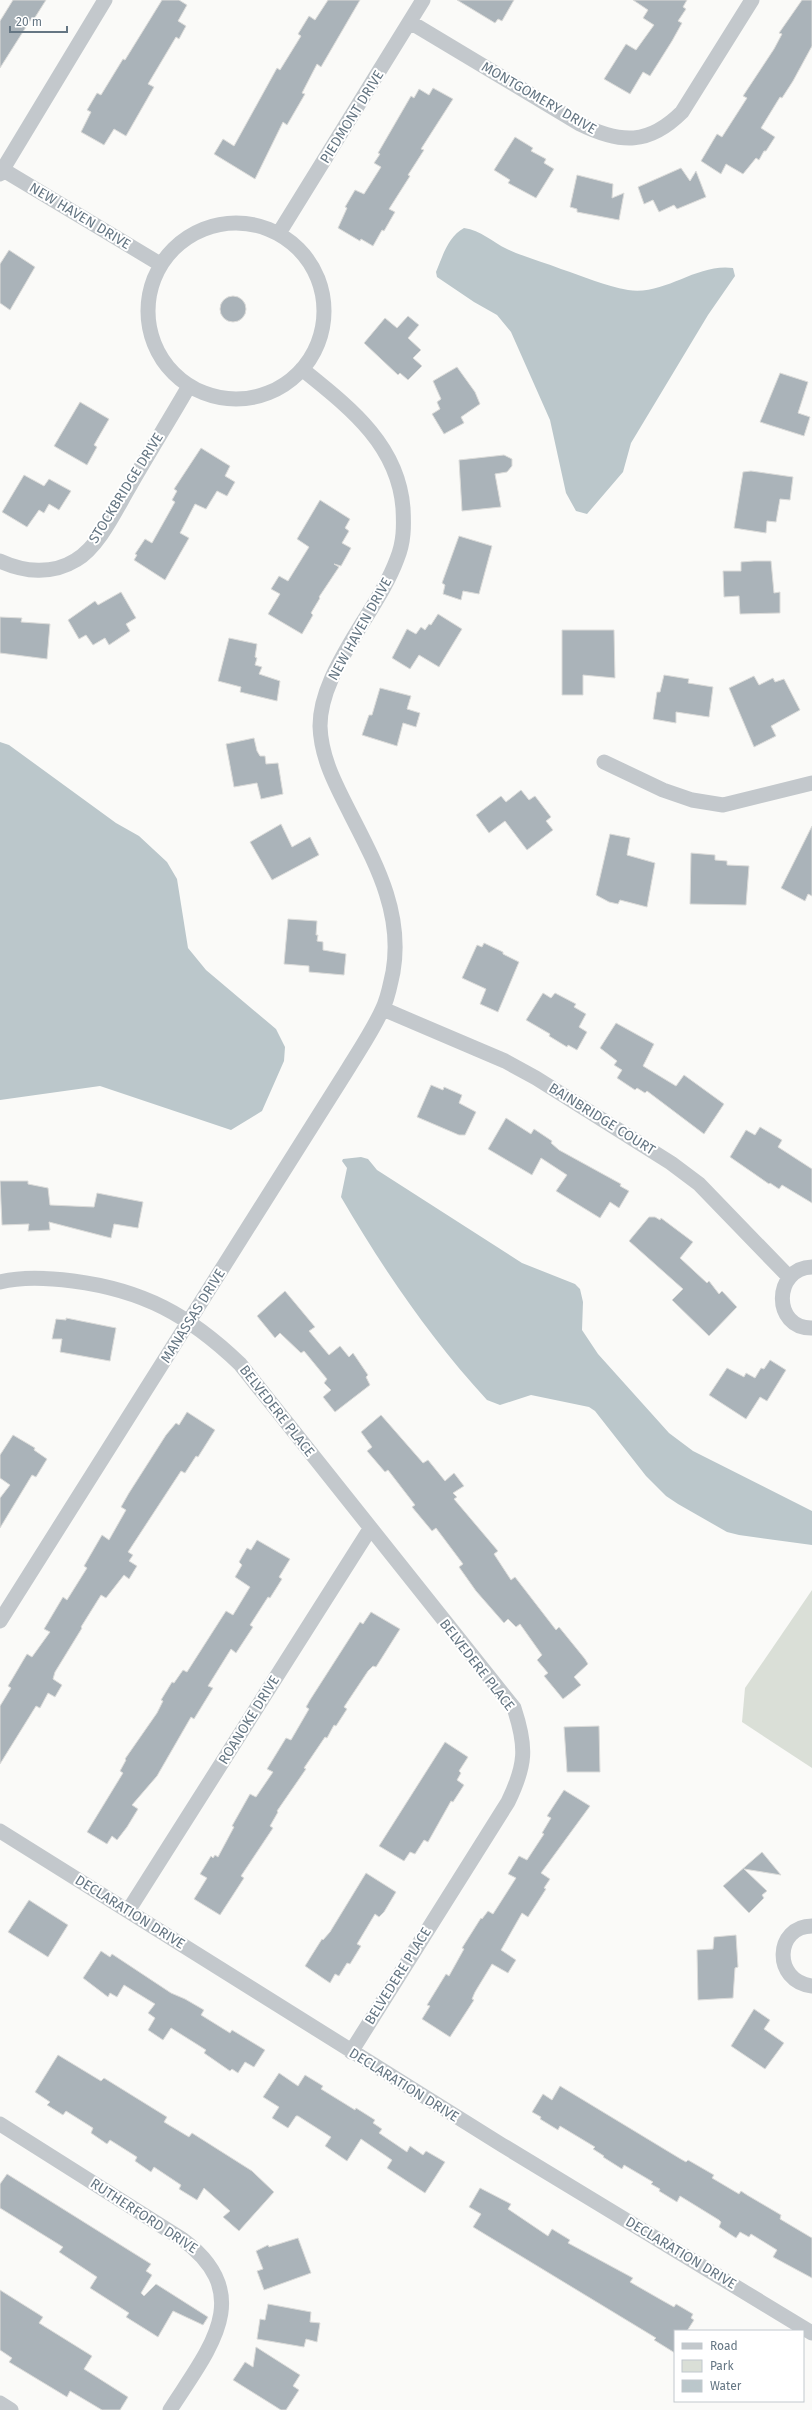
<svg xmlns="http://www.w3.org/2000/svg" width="812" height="2410" font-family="'Fira Sans',sans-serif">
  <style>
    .green { fill: #dadfd7 }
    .water { fill: #bbc7cb }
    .building { fill: #aab3b9; stroke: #dcdcda }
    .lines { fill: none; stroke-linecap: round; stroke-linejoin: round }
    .minor { stroke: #c3c8cc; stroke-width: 15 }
    .labels { text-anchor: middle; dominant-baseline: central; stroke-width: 4; stroke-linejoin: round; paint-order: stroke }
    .street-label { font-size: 14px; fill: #657683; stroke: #fff }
  </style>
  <rect width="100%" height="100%" fill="#fafaf8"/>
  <path class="green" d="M 812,1590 L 812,1768 L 742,1722 L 745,1688 Z"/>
  <path class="water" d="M 464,228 C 481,230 492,242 507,249 C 524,257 543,262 561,269 C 583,276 605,286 628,290 C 665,296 696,263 733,268 L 735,276 L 708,315 L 631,443 L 623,472 L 587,514 L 576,511 L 566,493 L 550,420 L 511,332 L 497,315 L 474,302 L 437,277 L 436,272 C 443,255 448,237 464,228 Z
    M 0,742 L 9,745 L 116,823 L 139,836 L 167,862 L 177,879 L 188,948 L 206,970 L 276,1029 L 285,1047 L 284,1061 L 262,1111 L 231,1130 L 100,1086 L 0,1100 Z
    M 361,1157 L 368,1159 L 377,1170 L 522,1263 L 575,1284 L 580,1289 L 583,1302 L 582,1330 L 598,1354 L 669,1433 L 693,1451 L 812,1511 L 812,1545 L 739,1535 L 727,1532 L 678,1504 L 666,1496 L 646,1476 L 595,1411 L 589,1407 L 531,1395 L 500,1405 L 487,1400 C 430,1338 383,1269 341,1197 L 347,1168 L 342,1161 L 343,1159 Z"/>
  <path class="building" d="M 13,0 L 46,0 L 34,19 L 32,18 L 26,27 L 0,68 L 0,21 Z
    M 162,0 L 179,0 L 187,5 L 178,21 L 186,26 L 179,39 L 176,37 L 148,84 L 154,87 L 126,136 L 114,129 L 104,145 L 81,132 L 91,112 L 87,110 L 97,93 L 101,95 L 123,59 L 125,60 Z
    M 328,0 L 360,0 L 321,67 L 317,64 L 302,93 L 305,94 L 287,125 L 283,122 L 255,179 L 214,154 L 223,139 L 234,146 L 277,68 L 280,70 L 301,36 L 298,34 L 309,16 L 315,20 Z
    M 457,0 L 514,0 L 502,21 L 498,19 L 495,23 Z
    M 633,0 L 687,0 L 683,7 L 686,9 L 678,21 L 682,23 L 672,41 L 650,76 L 643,72 L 630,94 L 604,79 L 626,44 L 636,50 L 654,25 L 643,18 L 648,10 Z
    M 802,0 L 812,0 L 812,46 L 793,81 L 782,98 L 780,97 L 761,128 L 775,137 L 766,151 L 764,151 L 759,160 L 756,158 L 743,174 L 726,164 L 721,174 L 701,161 L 717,134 L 722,137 L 747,98 L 743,96 L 774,49 L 782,34 L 779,33 Z
    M 433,88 L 453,99 L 421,149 L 424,150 L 408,175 L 410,176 L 389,209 L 395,212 L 384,231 L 382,230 L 373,246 L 361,239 L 360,241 L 338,228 L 347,208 L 345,207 L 355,190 L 364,194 L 381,167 L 374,163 L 380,154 L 378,153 L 411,96 L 414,98 L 419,89 L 429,95 Z
    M 515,137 L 533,148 L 531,151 L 546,159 L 544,163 L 554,169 L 536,198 L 508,183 L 510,180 L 494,170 Z
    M 681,168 L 690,181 L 696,171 L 706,197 L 677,209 L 674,205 L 659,212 L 653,200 L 644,204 L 638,187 Z
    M 577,175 L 613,184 L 612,198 L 624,193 L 619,220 L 577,212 L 577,209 L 570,207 Z
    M 9,250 L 35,267 L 10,310 L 0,303 L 0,264 Z
    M220 309a13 13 0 1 1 26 0a13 13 0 1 1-26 0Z
    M 408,316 L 419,325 L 408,338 L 421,350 L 413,358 L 422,366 L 408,380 L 400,373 L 398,375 L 364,343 L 385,318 L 397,328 Z
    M 457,367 L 475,392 L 480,404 L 461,417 L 464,423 L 444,434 L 432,414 L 440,409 L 437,402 L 441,399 L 433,381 Z
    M 780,373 L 808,382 L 798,413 L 810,417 L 804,436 L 760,422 Z
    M 80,402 L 109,419 L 94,445 L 97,447 L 87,465 L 54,446 Z
    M 201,448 L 230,466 L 225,476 L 235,482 L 227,496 L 217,491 L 206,509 L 195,504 L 180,533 L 189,538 L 165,580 L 134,560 L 137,555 L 135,554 L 145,539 L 152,543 L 175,502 L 172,500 L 177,491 L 174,489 Z
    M 504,455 L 512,459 L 512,466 L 507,472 L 495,474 L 501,507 L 462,511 L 459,460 Z
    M 751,471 L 793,477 L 790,500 L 780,499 L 776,522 L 767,521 L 766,533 L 734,528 L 743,472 Z
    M 24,475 L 44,486 L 49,479 L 71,491 L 59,510 L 49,504 L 44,513 L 39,510 L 27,527 L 2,512 Z
    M 320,500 L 350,519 L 345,528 L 349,531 L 342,543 L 351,548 L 341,566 L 334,564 L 339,567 L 319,597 L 320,598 L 311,613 L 313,615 L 302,634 L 268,614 L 280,594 L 271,589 L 279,576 L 288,581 L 309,547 L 297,539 Z
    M 459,536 L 492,546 L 479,594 L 463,591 L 461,600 L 443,594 L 445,585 L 442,583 Z
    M 754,561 L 771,561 L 774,593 L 780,592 L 780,613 L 740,614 L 739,596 L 724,597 L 723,571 L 741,571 L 741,562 Z
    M 121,592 L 136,618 L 126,624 L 130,631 L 109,645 L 105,638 L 93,645 L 86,635 L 79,639 L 68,620 L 95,601 L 98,605 Z
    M 438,614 L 462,629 L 439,667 L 419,655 L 410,669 L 392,658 L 407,629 L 416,634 L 421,627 L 425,630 L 429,624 L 431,625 Z
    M 0,617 L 22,618 L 21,622 L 50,624 L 47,659 L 0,653 Z
    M 562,630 L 614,630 L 615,678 L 583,675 L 583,695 L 562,695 Z
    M 229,638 L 257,644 L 255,657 L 257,658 L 255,665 L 262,667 L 259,674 L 280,681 L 277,701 L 240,692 L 241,687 L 218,681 Z
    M 664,675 L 689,679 L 688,683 L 713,687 L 709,717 L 676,712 L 676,723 L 653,719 L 657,692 L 660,692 Z
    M 754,676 L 759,685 L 773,678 L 775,682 L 784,679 L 800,710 L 771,726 L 776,736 L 754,747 L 729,688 Z
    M 380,688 L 411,696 L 407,709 L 420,713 L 416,727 L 403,723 L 397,746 L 362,735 L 369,715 L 372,715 Z
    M 254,738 L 257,751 L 260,756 L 265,756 L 266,764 L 278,763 L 283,794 L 261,799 L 257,783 L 234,787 L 226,744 Z
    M 521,790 L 529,800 L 535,796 L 551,817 L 546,821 L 553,830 L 527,850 L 505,821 L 489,833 L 476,815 L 501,796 L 506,802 Z
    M 281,824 L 292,847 L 310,837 L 319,855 L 272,880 L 250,842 Z
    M 812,826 L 812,896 L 808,894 L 805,901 L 781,888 Z
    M 610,834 L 630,838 L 627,855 L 655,863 L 647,907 L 620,900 L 618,904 L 609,902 L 596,895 Z
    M 691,853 L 715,855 L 715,860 L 727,861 L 727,865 L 749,866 L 746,905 L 690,904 Z
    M 288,919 L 317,921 L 316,935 L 318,935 L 317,941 L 323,942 L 323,950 L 346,954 L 344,975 L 309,972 L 309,966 L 284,964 Z
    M 484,943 L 503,952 L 503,954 L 519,962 L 498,1012 L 480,1004 L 486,989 L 462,978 L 477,945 L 482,947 Z
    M 543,993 L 551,998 L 555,993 L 576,1004 L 574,1007 L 586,1014 L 579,1027 L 587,1032 L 577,1050 L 568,1045 L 567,1047 L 549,1036 L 550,1034 L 526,1020 Z
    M 616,1023 L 654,1044 L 643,1066 L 676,1086 L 684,1075 L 724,1104 L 704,1134 L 647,1091 L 645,1093 L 637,1088 L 635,1090 L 617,1078 L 622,1070 L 614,1065 L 617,1061 L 600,1048 Z
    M 431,1085 L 443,1090 L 444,1087 L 462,1095 L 459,1103 L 476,1112 L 465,1135 L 459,1135 L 417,1117 Z
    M 506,1118 L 531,1134 L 534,1129 L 552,1141 L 551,1143 L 559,1150 L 621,1184 L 620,1186 L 629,1191 L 619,1208 L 610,1202 L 600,1218 L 556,1191 L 567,1175 L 541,1158 L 532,1175 L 488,1149 Z
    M 760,1127 L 782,1140 L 778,1147 L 812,1169 L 812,1203 L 782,1185 L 779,1189 L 770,1183 L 769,1184 L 730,1157 L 746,1130 L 755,1135 Z
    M 0,1181 L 28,1181 L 28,1184 L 48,1188 L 50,1205 L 94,1207 L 97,1193 L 143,1202 L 138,1228 L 114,1224 L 111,1238 L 49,1222 L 50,1230 L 28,1231 L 29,1224 L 2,1225 Z
    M 649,1217 L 655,1217 L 660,1220 L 661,1218 L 693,1242 L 680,1258 L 707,1283 L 709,1281 L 719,1294 L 722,1291 L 737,1307 L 709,1336 L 672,1300 L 683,1289 L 629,1241 Z
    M 285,1291 L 315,1327 L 309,1331 L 329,1355 L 340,1346 L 349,1357 L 353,1353 L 368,1375 L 366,1377 L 370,1385 L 335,1412 L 323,1397 L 331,1390 L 324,1383 L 327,1379 L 304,1351 L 301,1353 L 280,1333 L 275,1338 L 257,1316 Z
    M 66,1318 L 116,1328 L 110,1361 L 60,1352 L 62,1339 L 52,1339 L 56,1319 L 66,1320 Z
    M 770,1360 L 786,1370 L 767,1401 L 760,1397 L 746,1419 L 709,1395 L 727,1368 L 744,1377 L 746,1373 L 755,1378 L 761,1368 L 764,1369 Z
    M 187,1412 L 215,1430 L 198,1457 L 196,1456 L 185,1473 L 181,1471 L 128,1552 L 133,1555 L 129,1561 L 137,1566 L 129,1579 L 124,1575 L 106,1598 L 101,1595 L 81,1627 L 82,1628 L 55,1672 L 53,1679 L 62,1685 L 55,1697 L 48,1693 L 40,1708 L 36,1706 L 0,1764 L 0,1706 L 11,1688 L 8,1686 L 27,1654 L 32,1657 L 50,1632 L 44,1629 L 63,1597 L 67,1600 L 87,1568 L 84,1566 L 102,1535 L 109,1540 L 126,1510 L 121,1507 L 129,1493 L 166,1435 L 176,1423 L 179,1425 Z
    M 381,1415 L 423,1463 L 428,1460 L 445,1481 L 454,1473 L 464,1486 L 453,1493 L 457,1497 L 454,1499 L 498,1551 L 494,1554 L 511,1580 L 515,1577 L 556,1630 L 559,1627 L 585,1659 L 588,1664 L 574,1677 L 581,1685 L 563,1699 L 544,1676 L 548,1673 L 537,1660 L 542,1655 L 520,1624 L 516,1627 L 508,1619 L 504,1623 L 476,1591 L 459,1567 L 463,1564 L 436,1528 L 432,1531 L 412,1507 L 415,1505 L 388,1470 L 385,1472 L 367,1451 L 372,1447 L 361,1432 Z
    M 13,1435 L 35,1448 L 34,1450 L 47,1459 L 36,1477 L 32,1475 L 0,1528 L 0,1498 L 10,1485 L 0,1478 L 0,1455 Z
    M 257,1540 L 290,1559 L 279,1577 L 282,1579 L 270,1598 L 268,1597 L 250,1625 L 253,1627 L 236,1653 L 231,1649 L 208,1686 L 213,1688 L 194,1719 L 191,1717 L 157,1776 L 132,1805 L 138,1809 L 127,1827 L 117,1840 L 112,1836 L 107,1844 L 87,1832 L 123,1773 L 120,1771 L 126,1760 L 125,1759 L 157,1713 L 163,1701 L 161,1700 L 172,1682 L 174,1683 L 183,1670 L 187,1672 L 226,1611 L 233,1615 L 250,1587 L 235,1577 L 242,1565 L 239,1562 L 247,1548 L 251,1550 Z
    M 371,1612 L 400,1629 L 376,1667 L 373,1666 L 368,1671 L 344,1707 L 347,1709 L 336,1726 L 334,1725 L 327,1738 L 325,1737 L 304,1768 L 306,1769 L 277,1811 L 278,1812 L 270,1826 L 273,1828 L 241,1876 L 244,1878 L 220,1915 L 194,1899 L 207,1878 L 200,1874 L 211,1856 L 213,1858 L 215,1855 L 218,1857 L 234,1827 L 232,1826 L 250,1794 L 256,1797 L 273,1772 L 267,1769 L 286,1738 L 291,1740 L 309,1709 L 306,1707 L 310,1700 L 360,1622 L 363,1624 Z
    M 599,1726 L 600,1772 L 567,1772 L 564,1727 Z
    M 445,1742 L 468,1757 L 459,1771 L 461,1773 L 457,1780 L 464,1785 L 453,1802 L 451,1801 L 428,1842 L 424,1840 L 415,1854 L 410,1852 L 404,1861 L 379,1846 Z
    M 564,1790 L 590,1806 L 541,1873 L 550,1879 L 544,1888 L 546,1889 L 528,1917 L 522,1913 L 501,1950 L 516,1960 L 508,1973 L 492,1964 L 475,1992 L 472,1999 L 474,2000 L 450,2037 L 422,2019 L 430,2006 L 427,2005 L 446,1974 L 449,1976 L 464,1949 L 462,1948 L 481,1918 L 482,1919 L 488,1911 L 493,1914 L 516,1878 L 508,1874 L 519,1856 L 527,1860 L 544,1834 L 542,1833 L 551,1818 L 547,1816 Z
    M 762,1852 L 781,1875 L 744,1869 L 767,1891 L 762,1895 L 764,1898 L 749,1913 L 723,1886 Z
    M 366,1873 L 396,1892 L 384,1912 L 379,1917 L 375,1914 L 357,1944 L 361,1946 L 350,1964 L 347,1963 L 339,1976 L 335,1974 L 330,1983 L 305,1966 L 322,1939 L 323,1940 L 330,1932 Z
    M 29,1900 L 68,1925 L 48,1957 L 8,1932 Z
    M 736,1935 L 738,1967 L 735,1968 L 733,1998 L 698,2000 L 697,1950 L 713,1949 L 714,1937 Z
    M 101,1951 L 110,1957 L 112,1954 L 171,1993 L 185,1999 L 204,2010 L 201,2015 L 230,2033 L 232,2030 L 265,2050 L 254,2067 L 245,2062 L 238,2073 L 232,2069 L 230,2071 L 204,2053 L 206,2050 L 171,2028 L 163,2040 L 148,2030 L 155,2018 L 148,2013 L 155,2004 L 124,1985 L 117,1997 L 110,1993 L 108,1997 L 83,1978 Z
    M 754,2009 L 770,2020 L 764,2029 L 784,2043 L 765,2069 L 731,2046 Z
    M 58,2055 L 101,2081 L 104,2078 L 167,2117 L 164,2122 L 189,2137 L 192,2133 L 252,2171 L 274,2192 L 239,2231 L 223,2217 L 230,2211 L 204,2188 L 197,2200 L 179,2189 L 181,2185 L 154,2167 L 151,2172 L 135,2161 L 137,2157 L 110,2140 L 107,2144 L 91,2133 L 93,2128 L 66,2111 L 63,2115 L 47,2105 L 50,2102 L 35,2092 Z
    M 279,2073 L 298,2086 L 305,2075 L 323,2086 L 321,2089 L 355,2110 L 356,2108 L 375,2120 L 373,2123 L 382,2129 L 379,2133 L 407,2152 L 410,2146 L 423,2155 L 426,2151 L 445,2162 L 425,2193 L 387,2168 L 392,2160 L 361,2139 L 347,2161 L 325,2146 L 331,2137 L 298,2116 L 296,2116 L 288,2128 L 272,2118 L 279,2107 L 263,2097 Z
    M 560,2086 L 679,2158 L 686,2162 L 688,2160 L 714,2175 L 712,2178 L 739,2194 L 741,2191 L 747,2195 L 781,2215 L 780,2219 L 812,2238 L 812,2278 L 773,2257 L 777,2250 L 751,2234 L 749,2237 L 740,2232 L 736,2238 L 719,2227 L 721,2222 L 719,2220 L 680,2196 L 677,2202 L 659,2191 L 660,2189 L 651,2184 L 653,2182 L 624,2165 L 622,2169 L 603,2157 L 604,2156 L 593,2149 L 595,2147 L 560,2126 L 558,2130 L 540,2119 L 541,2117 L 532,2112 L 543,2094 L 552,2100 Z
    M 7,2174 L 151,2264 L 146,2271 L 152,2275 L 141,2293 L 144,2296 L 156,2284 L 208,2317 L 203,2325 L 173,2311 L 158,2337 L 126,2317 L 129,2313 L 90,2288 L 97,2277 L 59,2252 L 63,2247 L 0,2208 L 0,2184 Z
    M 480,2188 L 511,2204 L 508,2209 L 548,2236 L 552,2229 L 570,2240 L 568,2243 L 633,2278 L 630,2282 L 665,2302 L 674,2307 L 676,2304 L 693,2314 L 691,2318 L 694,2320 L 687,2331 L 675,2331 L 675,2353 L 654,2340 L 656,2338 L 473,2227 L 481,2214 L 469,2207 Z
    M 298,2238 L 311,2273 L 264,2290 L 257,2271 L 263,2269 L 256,2251 L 268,2245 L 269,2247 Z
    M 0,2290 L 43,2317 L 39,2323 L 92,2356 L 84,2369 L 128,2397 L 120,2410 L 102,2410 L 70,2391 L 67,2397 L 9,2362 L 12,2358 L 0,2350 Z
    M 268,2304 L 311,2312 L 310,2322 L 320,2323 L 317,2342 L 306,2339 L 304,2347 L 257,2339 L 260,2319 L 265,2320 Z
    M 256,2347 L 300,2375 L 293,2386 L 299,2390 L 286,2410 L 281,2410 L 233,2380 L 245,2362 L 253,2367 Z"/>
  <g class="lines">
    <path class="minor" d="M 410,22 L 580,124 C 621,144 649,145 682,112 L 752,0
      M 0,168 L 160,264
      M 0,174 L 105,0
      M148 311a88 88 0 1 1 176 0a88 88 0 1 1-176 0Z
      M 279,233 L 423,0
      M 0,561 C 24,572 52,575 76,560 C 100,546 117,507 131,484 C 150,451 170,419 189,386
      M 604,762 L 663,790 L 692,800 L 723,805 L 812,783
      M 383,1009 L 505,1061 L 536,1078 L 671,1163 L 699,1184 L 789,1277
      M 812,1267 C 773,1268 772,1329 812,1328
      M 0,1282 C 23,1276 50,1278 73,1281 C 143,1290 189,1315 240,1364 L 514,1708 C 527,1747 526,1765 508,1802 L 351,2052
      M 0,1621 L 346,1072 C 358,1052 372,1032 382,1010 C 388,999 390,985 393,972 C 403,914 377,866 351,815 C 337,787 321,759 320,726 C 320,694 339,662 355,635 C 370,610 387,586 397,559 C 404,542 404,526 403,508 C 398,444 349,407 302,369
      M 0,1831 L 502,2145 L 812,2333
      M 128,1911 L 370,1529
      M 812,1926 C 775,1926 772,1981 812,1986
      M 0,2124 L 182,2239 C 258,2295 208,2350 170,2410
      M 0,2403 L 11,2410"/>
  </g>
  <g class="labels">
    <g class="street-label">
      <text transform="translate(539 98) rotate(30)">MONTGOMERY DRIVE</text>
      <text transform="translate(352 117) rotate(-58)">PIEDMONT DRIVE</text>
      <text transform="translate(80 216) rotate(31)">NEW HAVEN DRIVE</text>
      <text transform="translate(126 488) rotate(-58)">STOCKBRIDGE DRIVE</text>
      <text transform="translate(360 629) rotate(-61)">NEW HAVEN DRIVE</text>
      <text transform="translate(602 1119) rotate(32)">BAINBRIDGE COURT</text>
      <text transform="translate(193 1316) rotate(-58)">MANASSAS DRIVE</text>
      <text transform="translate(277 1411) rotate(52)">BELVEDERE PLACE</text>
      <text transform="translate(477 1665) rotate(52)">BELVEDERE PLACE</text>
      <text transform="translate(249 1720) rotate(-58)">ROANOKE DRIVE</text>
      <text transform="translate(130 1912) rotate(32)">DECLARATION DRIVE</text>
      <text transform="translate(398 1976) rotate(-58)">BELVEDERE PLACE</text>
      <text transform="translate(404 2085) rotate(32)">DECLARATION DRIVE</text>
      <text transform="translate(144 2216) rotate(33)">RUTHERFORD DRIVE</text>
      <text transform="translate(681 2253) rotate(31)">DECLARATION DRIVE</text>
    </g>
  </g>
  <rect x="674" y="2330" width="130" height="72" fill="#ffffff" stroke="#c1c8cd"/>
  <rect x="682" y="2343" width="20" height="6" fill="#c3c8cc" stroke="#c1c8cd"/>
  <text x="710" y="2350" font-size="12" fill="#657683">Road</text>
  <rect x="682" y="2360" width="20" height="12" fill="#dadfd7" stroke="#c1c8cd"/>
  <text x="710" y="2370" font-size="12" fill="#657683">Park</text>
  <rect x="682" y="2380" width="20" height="12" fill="#bbc7cb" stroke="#c1c8cd"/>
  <text x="710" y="2390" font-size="12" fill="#657683">Water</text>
  <path d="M10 26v6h57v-6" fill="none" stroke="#657683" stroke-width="2"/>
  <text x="16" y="26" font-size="12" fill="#657683" stroke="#ffffff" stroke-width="3" paint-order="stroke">20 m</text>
</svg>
